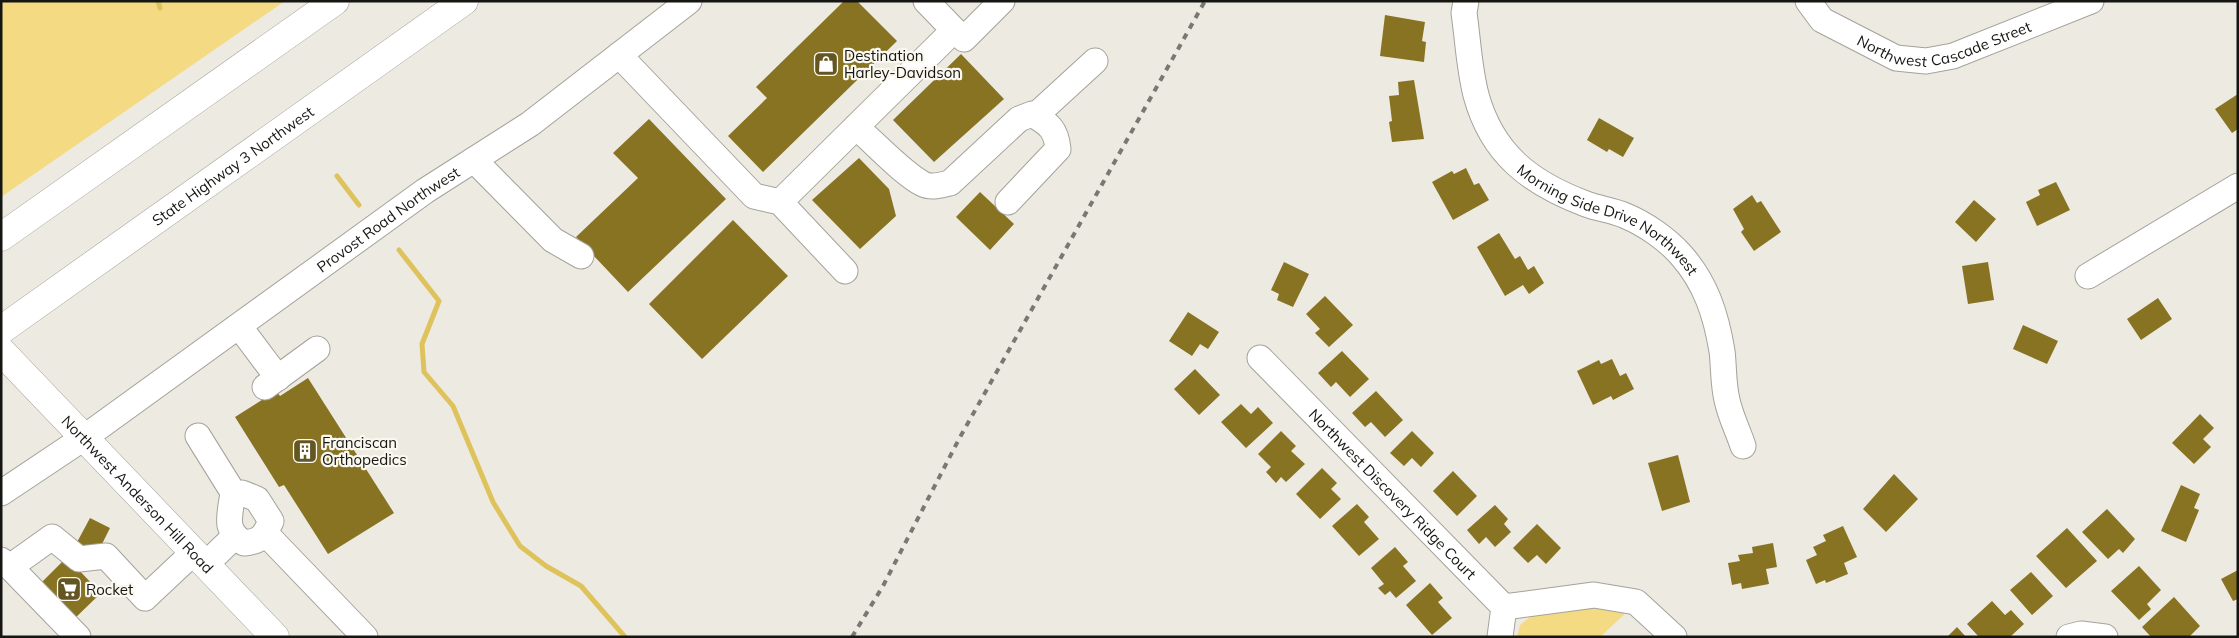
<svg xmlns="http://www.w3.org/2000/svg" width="2239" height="638" font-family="Mulish,sans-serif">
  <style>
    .green { fill: #f4db83 }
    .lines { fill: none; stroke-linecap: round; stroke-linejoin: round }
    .stream { stroke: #dec25c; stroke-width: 5 }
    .building { fill: #877322 }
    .minor-casing { stroke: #a4a29a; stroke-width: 27 }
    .major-casing { stroke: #a4a29a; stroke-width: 29 }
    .highway-casing { stroke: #a4a29a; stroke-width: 29 }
    .minor { stroke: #fff; stroke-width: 25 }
    .major { stroke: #fff; stroke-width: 28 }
    .highway { stroke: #fff; stroke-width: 28 }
    .rail { stroke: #797872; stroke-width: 4; stroke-dasharray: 6 6; stroke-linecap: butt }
    .labels { text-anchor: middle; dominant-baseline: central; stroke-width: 4.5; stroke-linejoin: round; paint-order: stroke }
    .street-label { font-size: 15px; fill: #151512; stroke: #faf8ef }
    .poi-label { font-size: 15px; fill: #151512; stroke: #faf8ef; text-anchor: start }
  </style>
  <rect width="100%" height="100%" fill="#edeae2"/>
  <path class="green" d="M 1,1 L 285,1 L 1,197 Z
    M 1588,603 L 1629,610 L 1600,637 L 1517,637 L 1520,625 L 1539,610 Z"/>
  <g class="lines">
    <path class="stream" d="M 158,1 L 160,8
      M 337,176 L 359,205
      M 399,250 L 439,301 L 422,344 L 424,372 L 453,406 L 493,502 L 520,546 L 546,566 L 581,586 L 625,637"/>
  </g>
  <path class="building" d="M 844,1 L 857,1 L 897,41 L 763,172 L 728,136 L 767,98 L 756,87 Z
    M 1385,15 L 1425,22 L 1422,41 L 1426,42 L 1424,62 L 1380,56 Z
    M 961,54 L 1004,99 L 934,162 L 893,120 Z
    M 1414,80 L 1424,139 L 1392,142 L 1389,122 L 1392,121 L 1389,96 L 1399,95 L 1398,82 Z
    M 2238,94 L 2238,129 L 2232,133 L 2215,109 Z
    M 1599,118 L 1634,138 L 1623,157 L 1609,149 L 1607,152 L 1587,140 Z
    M 649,119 L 726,199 L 628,292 L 576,237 L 638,178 L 613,153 Z
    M 859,158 L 889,189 L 896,216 L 860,249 L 812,200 Z
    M 1466,168 L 1474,185 L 1479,183 L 1489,200 L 1453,220 L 1432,182 L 1452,171 L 1454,174 Z
    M 2056,182 L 2070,210 L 2037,226 L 2026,202 L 2040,195 L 2038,190 Z
    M 980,192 L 1014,224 L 990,250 L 956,217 Z
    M 1752,195 L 1757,203 L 1761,201 L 1781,232 L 1754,251 L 1741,232 L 1744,229 L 1733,209 Z
    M 1974,200 L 1996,219 L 1976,242 L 1955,222 Z
    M 733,220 L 788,276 L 702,359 L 649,304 Z
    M 1499,233 L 1515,259 L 1520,256 L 1528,270 L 1534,266 L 1544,283 L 1529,294 L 1523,285 L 1505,296 L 1477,247 Z
    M 1284,262 L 1309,274 L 1293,307 L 1277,300 L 1279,294 L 1271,290 Z
    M 1988,262 L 1994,300 L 1968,304 L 1962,266 Z
    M 1325,296 L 1353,325 L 1329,347 L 1315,333 L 1320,329 L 1306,314 Z
    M 2158,298 L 2172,319 L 2141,340 L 2127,319 Z
    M 1188,312 L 1219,332 L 1208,349 L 1200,344 L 1192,356 L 1169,341 Z
    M 2023,325 L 2058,341 L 2047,364 L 2013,349 Z
    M 1342,351 L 1369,379 L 1350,397 L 1336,382 L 1331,387 L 1318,373 Z
    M 1612,359 L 1620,376 L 1626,373 L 1634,389 L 1613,400 L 1611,396 L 1593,405 L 1577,371 L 1599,360 L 1601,364 Z
    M 1195,369 L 1220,395 L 1199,415 L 1174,389 Z
    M 308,378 L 394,513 L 328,554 L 284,485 L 279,487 L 235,417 L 276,391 L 280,396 Z
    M 1376,391 L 1403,420 L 1385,437 L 1371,422 L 1365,427 L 1352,413 Z
    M 1241,404 L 1251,414 L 1258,407 L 1273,423 L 1246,448 L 1221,422 Z
    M 2200,414 L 2214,428 L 2203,439 L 2211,447 L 2194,464 L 2172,443 Z
    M 1281,431 L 1296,446 L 1291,451 L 1305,464 L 1286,482 L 1281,477 L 1276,483 L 1266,472 L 1271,467 L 1258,454 Z
    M 1412,431 L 1434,453 L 1421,467 L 1412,458 L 1404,466 L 1390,453 Z
    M 1678,455 L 1690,502 L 1662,511 L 1648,463 Z
    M 1322,468 L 1337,483 L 1331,489 L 1341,499 L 1320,519 L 1296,494 Z
    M 1453,471 L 1477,496 L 1457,516 L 1433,491 Z
    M 1894,474 L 1918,499 L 1886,532 L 1863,509 Z
    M 2181,485 L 2200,494 L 2194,508 L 2199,510 L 2186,542 L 2161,531 Z
    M 1357,504 L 1369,517 L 1364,522 L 1379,539 L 1359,556 L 1332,526 Z
    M 1495,505 L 1508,519 L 1504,524 L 1511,532 L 1495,547 L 1486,537 L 1479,544 L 1467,530 Z
    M 2107,509 L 2135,539 L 2123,553 L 2119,549 L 2108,559 L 2082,532 Z
    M 90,518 L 110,528 L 96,556 L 75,546 Z
    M 1537,524 L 1561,548 L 1546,564 L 1537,555 L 1528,563 L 1513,548 Z
    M 1843,526 L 1857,557 L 1844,563 L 1848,574 L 1826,583 L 1825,580 L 1816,584 L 1806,560 L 1817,555 L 1813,547 L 1826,541 L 1823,535 Z
    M 2067,528 L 2097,561 L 2066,588 L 2036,556 Z
    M 1773,543 L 1777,567 L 1766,569 L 1769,584 L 1742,589 L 1741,583 L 1732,585 L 1728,563 L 1740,561 L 1738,555 L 1753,553 L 1752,547 Z
    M 1395,547 L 1408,562 L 1403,566 L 1416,581 L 1396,598 L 1390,591 L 1385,595 L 1378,588 L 1384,584 L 1371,568 Z
    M 63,561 L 72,563 L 101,593 L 72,621 L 38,586 Z
    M 2139,566 L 2161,590 L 2147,604 L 2151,609 L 2139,620 L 2111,591 Z
    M 2238,570 L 2238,599 L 2233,601 L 2221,579 Z
    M 2031,572 L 2053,596 L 2032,615 L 2010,590 Z
    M 1430,583 L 1443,598 L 1438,602 L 1452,618 L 1432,635 L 1406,605 Z
    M 2174,597 L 2200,626 L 2189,637 L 2151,637 L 2142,627 Z
    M 1992,601 L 2005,615 L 2011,610 L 2024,624 L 2010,637 L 1979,637 L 1967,624 Z
    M 1957,627 L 1966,637 L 1947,637 Z"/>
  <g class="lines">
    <defs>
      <g id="minor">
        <path id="s1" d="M 1466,1 L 1464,13 C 1468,40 1469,68 1476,95 C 1492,154 1530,183 1586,204 C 1599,209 1613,210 1626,216 C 1645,224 1667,239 1681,255 C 1706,283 1716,315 1722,351 C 1724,367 1723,384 1727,400 C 1730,415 1738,431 1743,446"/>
        <path id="s2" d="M 1808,1 L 1822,20 L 1896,58 L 1926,61 L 1953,56 L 2091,1"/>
        <path d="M 954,30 L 964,39 L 1002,1"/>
        <path d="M 619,55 L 754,196 L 780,202 L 845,271"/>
        <path d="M 1035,116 L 1095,61"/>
        <path d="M 856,127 C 875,143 902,173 923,184 C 931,188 942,185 950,183 L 1019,119 L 1032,114 C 1049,124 1056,129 1058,149 L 1008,202"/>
        <path d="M 474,160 L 553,240 L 581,256"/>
        <path d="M 780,202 L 954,30 L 926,1"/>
        <path d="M 2088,276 L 2238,186"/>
        <path d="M 239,326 L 278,378"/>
        <path id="s3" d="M 1260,358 L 1504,607 L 1500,637"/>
        <path d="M 265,387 L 317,349"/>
        <path d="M 198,436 L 236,497"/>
        <path id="s4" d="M 1,493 L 85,437 L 425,191 L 530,124 L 689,1"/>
        <path d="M 242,493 L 257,499 L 271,521 C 264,537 261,541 244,543 C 225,531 229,519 232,499 Z"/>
        <path d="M 266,534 L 365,637"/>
        <path d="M 1,560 L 10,567 L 52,537 L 79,559 L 106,556 L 145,598 L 194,552"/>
        <path d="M 206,564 L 234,537"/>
        <path d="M 10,567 L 78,637"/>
        <path d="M 1504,607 L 1594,595 L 1636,602 L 1674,637"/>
        <path d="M 2069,637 L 2081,634 L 2105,637"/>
      </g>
      <g id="major">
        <path id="s5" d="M 1,351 L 275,637"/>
      </g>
      <g id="highway">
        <path d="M 1,237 L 335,1"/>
        <path id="s6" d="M 1,330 L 464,1"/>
      </g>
    </defs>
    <use href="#minor" class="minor-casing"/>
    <use href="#major" class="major-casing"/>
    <use href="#highway" class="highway-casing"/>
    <use href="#minor" class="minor"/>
    <use href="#major" class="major"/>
    <use href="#highway" class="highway"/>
    <path class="rail" d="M 852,637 L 883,586 L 959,439 L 1205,1"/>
  </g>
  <defs>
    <symbol id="shop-square" viewBox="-11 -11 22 22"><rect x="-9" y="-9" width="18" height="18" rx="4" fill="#635622" stroke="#faf8ef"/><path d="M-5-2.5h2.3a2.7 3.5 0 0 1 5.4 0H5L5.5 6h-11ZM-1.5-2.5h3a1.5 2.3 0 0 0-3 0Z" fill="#fff"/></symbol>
    <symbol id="building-square" viewBox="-11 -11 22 22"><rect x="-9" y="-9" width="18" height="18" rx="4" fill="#635622" stroke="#faf8ef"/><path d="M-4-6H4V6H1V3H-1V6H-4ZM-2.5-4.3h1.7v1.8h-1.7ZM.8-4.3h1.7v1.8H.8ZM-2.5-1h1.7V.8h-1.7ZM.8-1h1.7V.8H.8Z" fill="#fff"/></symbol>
    <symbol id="supermarket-square" viewBox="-11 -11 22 22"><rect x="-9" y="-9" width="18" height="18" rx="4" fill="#635622" stroke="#faf8ef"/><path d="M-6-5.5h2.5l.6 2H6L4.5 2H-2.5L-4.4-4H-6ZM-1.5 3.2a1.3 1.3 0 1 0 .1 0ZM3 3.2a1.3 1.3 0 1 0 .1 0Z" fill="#fff"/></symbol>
  </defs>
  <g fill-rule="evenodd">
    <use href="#shop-square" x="812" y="50" width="28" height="28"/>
    <use href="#building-square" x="291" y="437" width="28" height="28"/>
    <use href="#supermarket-square" x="55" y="575" width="28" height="28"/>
  </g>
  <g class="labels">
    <g class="street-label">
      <text stroke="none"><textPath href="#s2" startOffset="156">Northwest Cascade Street</textPath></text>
      <text stroke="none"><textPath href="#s6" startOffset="284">State Highway 3 Northwest</textPath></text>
      <text stroke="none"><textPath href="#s4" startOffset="474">Provost Road Northwest</textPath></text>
      <text stroke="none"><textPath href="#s1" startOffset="285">Morning Side Drive Northwest</textPath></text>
      <text stroke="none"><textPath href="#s5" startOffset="198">Northwest Anderson Hill Road</textPath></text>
      <text stroke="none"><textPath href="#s3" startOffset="190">Northwest Discovery Ridge Court</textPath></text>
    </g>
    <g class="poi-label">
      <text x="844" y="55">Destination<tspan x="844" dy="17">Harley-Davidson</tspan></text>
      <text x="322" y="442">Franciscan<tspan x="322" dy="17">Orthopedics</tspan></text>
      <text x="86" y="589">Rocket</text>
    </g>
  </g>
  <rect width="2239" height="638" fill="none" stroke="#151512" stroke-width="5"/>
</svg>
